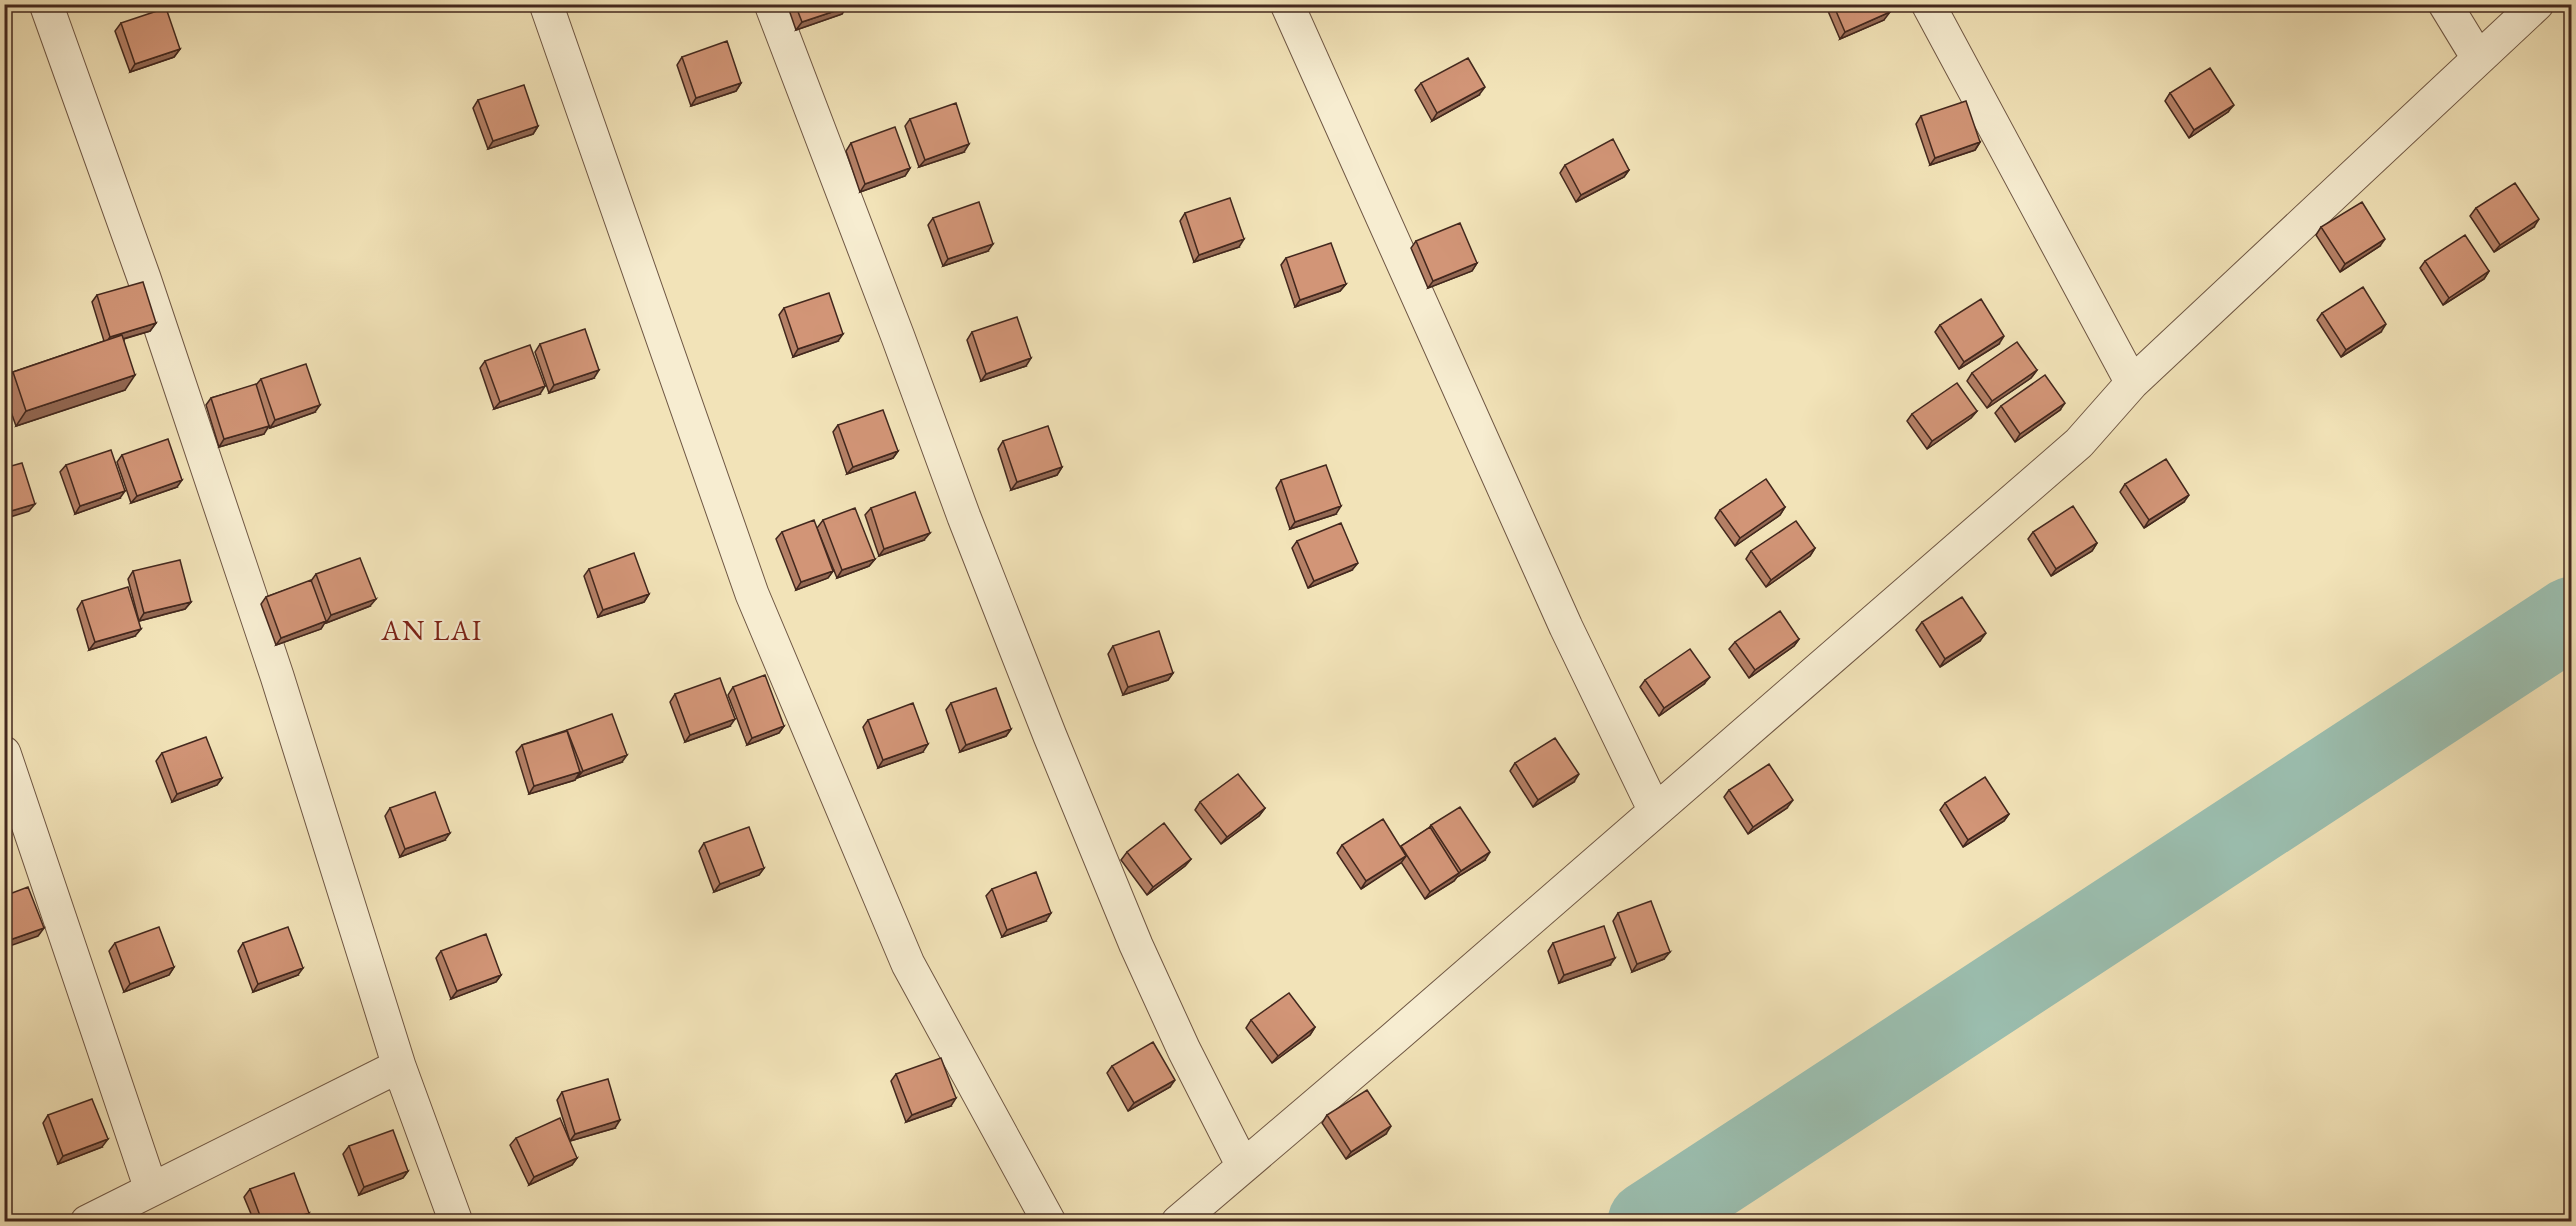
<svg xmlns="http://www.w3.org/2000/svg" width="2576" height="1226" font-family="'EB Garamond',serif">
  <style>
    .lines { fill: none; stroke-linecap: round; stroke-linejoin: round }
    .river { stroke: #9bbeaf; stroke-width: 81 }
    .minor-casing { stroke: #6f5744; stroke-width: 35 }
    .minor { stroke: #f7edd1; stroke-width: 33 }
    .wall { fill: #b58066; stroke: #43281e; stroke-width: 1.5 }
    .shaded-wall { fill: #936853; stroke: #43281e; stroke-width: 1.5 }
    .building { fill: #d29577; stroke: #43281e; stroke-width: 1.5 }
    .labels { text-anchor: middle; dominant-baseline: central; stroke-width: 4.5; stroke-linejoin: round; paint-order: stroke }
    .neighbourhood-label { font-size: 28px; letter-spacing: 1.5px; fill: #7a1f14; stroke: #f7edd1 }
  </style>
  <rect width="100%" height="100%" fill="#f2e3b8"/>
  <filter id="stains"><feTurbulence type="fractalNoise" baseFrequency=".00333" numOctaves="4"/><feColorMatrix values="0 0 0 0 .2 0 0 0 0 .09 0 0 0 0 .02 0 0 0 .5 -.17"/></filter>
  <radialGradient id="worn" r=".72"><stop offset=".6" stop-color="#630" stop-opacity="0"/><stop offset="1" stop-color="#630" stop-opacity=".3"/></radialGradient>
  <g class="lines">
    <path class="river" d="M 1648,1222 L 2572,617"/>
    <defs>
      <path id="minor" d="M 46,4 L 144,278 L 277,676 L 399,1066 L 456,1222
        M 546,4 L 752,594 L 908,964 L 1049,1222
        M 771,4 L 898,337 L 964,517 L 1050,736 L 1136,945 L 1184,1050 L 1243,1166
        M 1287,4 L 1566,627 L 1655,811
        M 1928,4 L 2132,383
        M 2445,4 L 2478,58
        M 4,753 L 151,1189
        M 87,1222 L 399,1066
        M 1178,1222 L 1394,1038 L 2079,443 L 2132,383 L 2537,4"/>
    </defs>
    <use href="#minor" class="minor-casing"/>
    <use href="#minor" class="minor"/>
  </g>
  <path class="wall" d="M 787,4 L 846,4 L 842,14 L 796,30 Z
    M 1825,4 L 1886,4 L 1884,20 L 1840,39 Z
    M 121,23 L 180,49 L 174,57 L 130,72 L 115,31 Z
    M 682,57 L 741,83 L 736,91 L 691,106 L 677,65 Z
    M 1421,83 L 1479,95 L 1432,121 L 1415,90 Z
    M 2170,93 L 2228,112 L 2189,138 L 2165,101 Z
    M 478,100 L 538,126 L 533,134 L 488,149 L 473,108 Z
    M 1921,116 L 1980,142 L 1975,150 L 1930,165 L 1916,124 Z
    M 910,119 L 964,152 L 919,167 L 905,126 Z
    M 851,143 L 910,168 L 905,176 L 860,192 L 846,151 Z
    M 1565,165 L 1629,170 L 1624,177 L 1576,202 L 1560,173 Z
    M 2476,208 L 2534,227 L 2494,252 L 2470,216 Z
    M 1185,213 L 1239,247 L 1194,262 L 1180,221 Z
    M 933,218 L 988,251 L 943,266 L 928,225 Z
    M 2321,227 L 2380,246 L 2340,272 L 2316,235 Z
    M 1416,241 L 1477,263 L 1472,271 L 1428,288 L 1411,248 Z
    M 1286,258 L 1346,284 L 1340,291 L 1295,307 L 1281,265 Z
    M 2425,261 L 2489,271 L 2484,279 L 2443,305 L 2420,268 Z
    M 97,295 L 156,323 L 150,331 L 124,339 L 125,390 L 16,426 L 4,392 L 4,384 L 13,372 L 104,341 L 92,302 Z
    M 784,308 L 838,341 L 793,357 L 779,315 Z
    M 2322,313 L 2381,332 L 2341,357 L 2317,320 Z
    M 1940,325 L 1999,344 L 1959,369 L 1935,332 Z
    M 972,332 L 1026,366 L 981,381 L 967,340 Z
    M 540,344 L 594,378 L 549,393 L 535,352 Z
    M 485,361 L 540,394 L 494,409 L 480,368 Z
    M 2037,370 L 2031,378 L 1987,408 L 1967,381 L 1972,373 Z
    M 261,379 L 315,412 L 270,428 L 267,421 L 264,434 L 219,447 L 206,405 L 211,398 L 256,385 Z
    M 2001,406 L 2060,410 L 2015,442 L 1995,413 Z
    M 1977,411 L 1971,418 L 1927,449 L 1907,421 L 1912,414 Z
    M 838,425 L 898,451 L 893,458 L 847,474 L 833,432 Z
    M 1003,441 L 1062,467 L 1057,475 L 1011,490 L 998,449 Z
    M 122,455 L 177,487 L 131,503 L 117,462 Z
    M 66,465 L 120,498 L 75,514 L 60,472 Z
    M 1281,480 L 1336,514 L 1290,529 L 1276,488 Z
    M 2125,484 L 2184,502 L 2144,528 L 2120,492 Z
    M 1785,507 L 1780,515 L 1735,546 L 1715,518 L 1720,510 Z
    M 871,508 L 924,540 L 879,556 L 865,515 Z
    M 823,520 L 875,559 L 869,566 L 837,578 L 817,528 Z
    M 782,532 L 833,571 L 828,578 L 796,590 L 776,539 Z
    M 2033,532 L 2097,543 L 2092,551 L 2051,576 L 2028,539 Z
    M 1297,541 L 1352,570 L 1308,588 L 1292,548 Z
    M 1815,548 L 1810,556 L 1766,587 L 1746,559 L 1751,551 Z
    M 589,569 L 649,594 L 644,602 L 598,617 L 584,576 Z
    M 133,571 L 191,602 L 185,609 L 139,621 L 128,579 Z
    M 316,574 L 370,606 L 326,623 L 325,622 L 321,629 L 276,645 L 261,604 L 266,597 L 311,581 Z
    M 82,601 L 135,636 L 89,650 L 77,609 Z
    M 1922,622 L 1980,641 L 1940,667 L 1916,630 Z
    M 1799,639 L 1794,646 L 1749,678 L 1729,649 L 1735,642 Z
    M 1113,646 L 1173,673 L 1168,680 L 1123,695 L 1108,654 Z
    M 1645,680 L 1704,684 L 1659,716 L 1640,687 Z
    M 733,687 L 784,726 L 779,733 L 747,745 L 728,695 Z
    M 675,694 L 730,726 L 685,742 L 670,702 Z
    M 951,703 L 1011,729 L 1006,736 L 960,752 L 946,710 Z
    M 868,720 L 923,752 L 878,768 L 863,727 Z
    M 567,730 L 622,762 L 577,778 L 577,777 L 575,780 L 529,794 L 516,752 L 522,745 Z
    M 162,753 L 222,778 L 217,785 L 172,802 L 156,761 Z
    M 1515,763 L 1574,782 L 1533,807 L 1510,771 Z
    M 1729,790 L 1787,808 L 1748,834 L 1724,797 Z
    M 1200,802 L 1265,808 L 1259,816 L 1221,844 L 1195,810 Z
    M 1945,803 L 2009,814 L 2004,821 L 1963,847 L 1940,810 Z
    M 390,808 L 445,840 L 400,857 L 385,816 Z
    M 1431,825 L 1485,860 L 1457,877 L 1454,881 L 1425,899 L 1401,862 L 1361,889 L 1337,853 L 1342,845 L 1400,847 L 1429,828 Z
    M 704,843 L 764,868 L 759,875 L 714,892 L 699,851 Z
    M 1127,852 L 1191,859 L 1185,866 L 1147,895 L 1121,860 Z
    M 992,889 L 1046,921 L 1002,937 L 986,896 Z
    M 1618,913 L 1664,959 L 1632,972 L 1613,921 Z
    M 115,943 L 174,967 L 169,975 L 124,992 L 109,951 Z
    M 243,943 L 298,975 L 253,992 L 238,951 Z
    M 1553,943 L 1610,965 L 1559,983 L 1548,951 Z
    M 441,951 L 501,975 L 496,982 L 451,999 L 436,958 Z
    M 1251,1020 L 1315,1027 L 1310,1035 L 1272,1063 L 1246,1028 Z
    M 1112,1066 L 1170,1087 L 1128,1111 L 1107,1073 Z
    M 896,1074 L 951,1106 L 906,1122 L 891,1081 Z
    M 562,1092 L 615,1128 L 570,1141 L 557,1100 Z
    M 48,1115 L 102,1147 L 58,1164 L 43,1123 Z
    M 1327,1115 L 1386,1134 L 1346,1159 L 1322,1123 Z
    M 516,1138 L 577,1158 L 572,1165 L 529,1185 L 510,1145 Z
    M 349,1146 L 408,1171 L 403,1178 L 359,1195 L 343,1154 Z
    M 250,1189 L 304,1220 L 301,1221 L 254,1221 L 244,1197 Z"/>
  <path class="shaded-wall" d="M 847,7 L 842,14 L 796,30 L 802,22 Z
    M 1890,12 L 1884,20 L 1840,39 L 1845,32 Z
    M 180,49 L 174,57 L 130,72 L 135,64 Z
    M 741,83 L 736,91 L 691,106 L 696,98 Z
    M 1485,87 L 1479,95 L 1432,121 L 1437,113 Z
    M 2234,105 L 2228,112 L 2189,138 L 2194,130 Z
    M 538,126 L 533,134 L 488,149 L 493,141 Z
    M 1980,142 L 1975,150 L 1930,165 L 1935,158 Z
    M 969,144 L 964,152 L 919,167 L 925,160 Z
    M 910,168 L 905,176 L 860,192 L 865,184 Z
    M 1629,170 L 1624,177 L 1576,202 L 1581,195 Z
    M 2539,219 L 2534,227 L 2494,252 L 2500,245 Z
    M 1244,239 L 1239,247 L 1194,262 L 1199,255 Z
    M 2385,239 L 2380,246 L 2340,272 L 2345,264 Z
    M 993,244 L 988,251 L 943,266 L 948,259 Z
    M 1477,263 L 1472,271 L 1428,288 L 1433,281 Z
    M 2489,271 L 2484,279 L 2443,305 L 2449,298 Z
    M 1346,284 L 1340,291 L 1295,307 L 1300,300 Z
    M 156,323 L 150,331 L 105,344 L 110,337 Z
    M 2386,324 L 2381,332 L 2341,357 L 2346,350 Z
    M 843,334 L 838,341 L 793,357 L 798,349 Z
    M 2004,336 L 1999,344 L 1959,369 L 1964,362 Z
    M 1031,358 L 1026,366 L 981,381 L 986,374 Z
    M 599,370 L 594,378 L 549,393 L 554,385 Z
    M 2037,370 L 2031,378 L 1987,408 L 1992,401 Z
    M 135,375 L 125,390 L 16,426 L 26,411 Z
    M 545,386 L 540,394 L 494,409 L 500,402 Z
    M 2065,403 L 2060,410 L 2015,442 L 2020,434 Z
    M 320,405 L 315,412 L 270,428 L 275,420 Z
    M 1977,411 L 1971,418 L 1927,449 L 1932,441 Z
    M 269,426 L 264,434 L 219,447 L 224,439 Z
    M 898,451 L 893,458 L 847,474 L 853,467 Z
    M 1062,467 L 1057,475 L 1011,490 L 1017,482 Z
    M 182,480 L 177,487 L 131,503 L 137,496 Z
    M 125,491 L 120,498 L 75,514 L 80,506 Z
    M 2189,495 L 2184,502 L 2144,528 L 2149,520 Z
    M 35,504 L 29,511 L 4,519 L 4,513 Z
    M 1341,506 L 1336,514 L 1290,529 L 1295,522 Z
    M 1785,507 L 1780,515 L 1735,546 L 1740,538 Z
    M 930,533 L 924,540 L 879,556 L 884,549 Z
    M 2097,543 L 2092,551 L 2051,576 L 2056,569 Z
    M 1815,548 L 1810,556 L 1766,587 L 1771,580 Z
    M 875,559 L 869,566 L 837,578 L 842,570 Z
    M 1358,563 L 1352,570 L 1308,588 L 1314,581 Z
    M 833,571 L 828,578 L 796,590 L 801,582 Z
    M 649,594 L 644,602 L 598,617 L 603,610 Z
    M 376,599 L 370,606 L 326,623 L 331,615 Z
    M 191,602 L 185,609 L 139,621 L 144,613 Z
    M 326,621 L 321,629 L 276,645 L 281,638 Z
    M 141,629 L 135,636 L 89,650 L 95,642 Z
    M 1986,633 L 1980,641 L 1940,667 L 1945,659 Z
    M 1799,639 L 1794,646 L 1749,678 L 1755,670 Z
    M 1173,673 L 1168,680 L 1123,695 L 1128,687 Z
    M 1710,677 L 1704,684 L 1659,716 L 1664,708 Z
    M 735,719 L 730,726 L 685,742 L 690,735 Z
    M 784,726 L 779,733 L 747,745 L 752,738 Z
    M 1011,729 L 1006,736 L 960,752 L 966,745 Z
    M 928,744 L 923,752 L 878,768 L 883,760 Z
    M 627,755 L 622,762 L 577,778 L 583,771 Z
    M 580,772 L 575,780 L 529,794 L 534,786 Z
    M 1579,774 L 1574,782 L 1533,807 L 1538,800 Z
    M 222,778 L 217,785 L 172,802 L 177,794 Z
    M 1793,800 L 1787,808 L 1748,834 L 1753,827 Z
    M 1265,808 L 1259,816 L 1221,844 L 1227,837 Z
    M 2009,814 L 2004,821 L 1963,847 L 1968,840 Z
    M 450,833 L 445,840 L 400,857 L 405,849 Z
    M 1490,852 L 1485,860 L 1457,877 L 1454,881 L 1425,899 L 1430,892 L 1458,874 L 1461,871 Z
    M 1406,856 L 1401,863 L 1361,889 L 1366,881 Z
    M 1191,859 L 1185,866 L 1147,895 L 1153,887 Z
    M 764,868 L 759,875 L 714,892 L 720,884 Z
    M 1051,913 L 1046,921 L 1002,937 L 1007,930 Z
    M 44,928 L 38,936 L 4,948 L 4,942 Z
    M 1670,952 L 1664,959 L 1632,972 L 1637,964 Z
    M 1615,958 L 1610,965 L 1559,983 L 1564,975 Z
    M 174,967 L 169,975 L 124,992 L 130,984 Z
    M 303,968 L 298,975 L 253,992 L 258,984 Z
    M 501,975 L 496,982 L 451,999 L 457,991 Z
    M 1315,1027 L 1310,1035 L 1272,1063 L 1278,1056 Z
    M 1175,1080 L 1170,1087 L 1128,1111 L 1134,1103 Z
    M 956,1098 L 951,1106 L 906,1122 L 912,1115 Z
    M 620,1120 L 615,1128 L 570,1141 L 575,1134 Z
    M 1391,1126 L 1386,1134 L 1346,1159 L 1351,1152 Z
    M 108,1139 L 102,1147 L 58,1164 L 63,1156 Z
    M 577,1158 L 572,1165 L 529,1185 L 534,1177 Z
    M 408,1171 L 403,1178 L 359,1195 L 364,1187 Z
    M 309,1213 L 304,1220 L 301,1221 L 286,1221 Z"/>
  <path class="building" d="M 795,4 L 846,4 L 847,7 L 802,22 Z
    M 1833,4 L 1886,4 L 1890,12 L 1845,32 Z
    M 166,8 L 180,49 L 135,64 L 121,23 Z
    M 727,41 L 741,83 L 696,98 L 682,57 Z
    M 1468,58 L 1485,87 L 1437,113 L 1421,83 Z
    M 2210,68 L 2234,105 L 2194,130 L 2170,93 Z
    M 524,85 L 538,126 L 493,141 L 478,100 Z
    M 1966,101 L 1980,142 L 1935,158 L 1921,116 Z
    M 956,103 L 969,144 L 925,160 L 910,119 Z
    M 895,127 L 910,168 L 865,184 L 851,143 Z
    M 1613,139 L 1629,170 L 1581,195 L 1565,165 Z
    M 2515,183 L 2539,219 L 2500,245 L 2476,208 Z
    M 1230,198 L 1244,239 L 1199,255 L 1185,213 Z
    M 979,202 L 993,244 L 948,259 L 933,218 Z
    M 2362,202 L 2385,239 L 2345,264 L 2321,227 Z
    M 1460,223 L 1477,263 L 1433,281 L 1416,241 Z
    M 2465,235 L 2489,271 L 2449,298 L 2425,261 Z
    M 1331,243 L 1346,284 L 1300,300 L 1286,258 Z
    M 143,282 L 156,323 L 110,337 L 97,295 Z
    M 2363,287 L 2386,324 L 2346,350 L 2322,313 Z
    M 829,293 L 843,334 L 798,349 L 784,308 Z
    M 1981,299 L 2004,336 L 1964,362 L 1940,325 Z
    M 1017,317 L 1031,358 L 986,374 L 972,332 Z
    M 585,329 L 599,370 L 554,385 L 540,344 Z
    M 122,335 L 135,375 L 26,411 L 13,372 Z
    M 2017,342 L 2037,370 L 1992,401 L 1972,373 Z
    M 530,345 L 545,386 L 500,402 L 485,361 Z
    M 306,364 L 320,405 L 275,420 L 261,379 Z
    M 2045,375 L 2065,403 L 2020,434 L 2001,406 Z
    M 1957,383 L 1977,411 L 1932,441 L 1912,414 Z
    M 256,384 L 269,426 L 224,439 L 211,398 Z
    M 883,410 L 898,451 L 853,467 L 838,425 Z
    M 1048,426 L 1062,467 L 1017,482 L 1003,441 Z
    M 168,439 L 182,480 L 137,496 L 122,455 Z
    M 111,450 L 125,491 L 80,506 L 66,465 Z
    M 2166,459 L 2189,495 L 2149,520 L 2125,484 Z
    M 22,463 L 35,504 L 4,513 L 4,468 Z
    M 1326,465 L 1341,506 L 1295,522 L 1281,480 Z
    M 1766,479 L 1785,507 L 1740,538 L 1720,510 Z
    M 915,492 L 930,533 L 884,549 L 871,508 Z
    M 2073,506 L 2097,543 L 2056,569 L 2033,532 Z
    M 855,508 L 875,559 L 842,570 L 823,520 Z
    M 814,520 L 833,571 L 801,582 L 782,532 Z
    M 1796,521 L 1815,548 L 1771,580 L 1751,551 Z
    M 1341,523 L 1358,563 L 1314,581 L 1297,541 Z
    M 634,553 L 649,594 L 603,610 L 589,569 Z
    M 360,558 L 376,599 L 331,615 L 316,574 Z
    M 180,560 L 191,602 L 144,613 L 133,571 Z
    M 311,580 L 326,621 L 281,638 L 266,597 Z
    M 128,587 L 141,629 L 95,642 L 82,601 Z
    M 1962,597 L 1986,633 L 1945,659 L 1922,622 Z
    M 1780,611 L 1799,639 L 1755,670 L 1735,642 Z
    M 1159,631 L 1173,673 L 1128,687 L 1113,646 Z
    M 1690,649 L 1710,677 L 1664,708 L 1645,680 Z
    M 765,675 L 784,726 L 752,738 L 733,687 Z
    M 720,678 L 735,719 L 690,735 L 675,694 Z
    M 996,688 L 1011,729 L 966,745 L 951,703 Z
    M 913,703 L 928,744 L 883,760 L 868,720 Z
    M 612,714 L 627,755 L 583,771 L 567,730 Z
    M 567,731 L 580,772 L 534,786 L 522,745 Z
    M 206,737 L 222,778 L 177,794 L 162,753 Z
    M 1555,738 L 1579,774 L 1538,800 L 1515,763 Z
    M 1769,764 L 1793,800 L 1753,827 L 1729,790 Z
    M 1238,774 L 1265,808 L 1227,837 L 1200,802 Z
    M 1985,777 L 2009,814 L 1968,840 L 1945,803 Z
    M 435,792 L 450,833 L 405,849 L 390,808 Z
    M 1460,807 L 1490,852 L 1461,871 L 1431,825 Z
    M 1383,819 L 1406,856 L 1366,881 L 1342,845 Z
    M 1164,823 L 1191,859 L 1153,887 L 1127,852 Z
    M 749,827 L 764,868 L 720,884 L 704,843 Z
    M 1430,827 L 1459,873 L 1430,892 L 1401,846 Z
    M 1036,872 L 1051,913 L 1007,930 L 992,889 Z
    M 28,887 L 44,928 L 4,942 L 4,896 Z
    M 1651,901 L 1670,952 L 1637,964 L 1618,913 Z
    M 1604,926 L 1615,958 L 1564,975 L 1553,943 Z
    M 159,927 L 174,967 L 130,984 L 115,943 Z
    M 288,927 L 303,968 L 258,984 L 243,943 Z
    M 486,934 L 501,975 L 457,991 L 441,951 Z
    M 1289,993 L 1315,1027 L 1278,1056 L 1251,1020 Z
    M 1153,1042 L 1175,1080 L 1134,1103 L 1112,1066 Z
    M 941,1058 L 956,1098 L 912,1115 L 896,1074 Z
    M 608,1079 L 620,1120 L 575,1134 L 562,1092 Z
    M 1367,1090 L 1391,1126 L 1351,1152 L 1327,1115 Z
    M 92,1099 L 108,1139 L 63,1156 L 48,1115 Z
    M 560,1118 L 577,1158 L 534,1177 L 516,1138 Z
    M 393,1130 L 408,1171 L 364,1187 L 349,1146 Z
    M 4,1146 L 7,1157 L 4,1158 Z
    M 294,1173 L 309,1213 L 286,1221 L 262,1221 L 250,1189 Z"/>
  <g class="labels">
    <g class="neighbourhood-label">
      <text x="432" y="630">AN LAI</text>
    </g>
  </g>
  <rect width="2576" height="1226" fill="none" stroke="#f2e3b8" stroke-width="24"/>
  <rect x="6" y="6" width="2564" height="1214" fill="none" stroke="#43281e" stroke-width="3"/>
  <rect x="12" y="12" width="2552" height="1202" fill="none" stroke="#43281e" stroke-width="1.5"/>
  <rect width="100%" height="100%" filter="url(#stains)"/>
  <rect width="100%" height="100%" fill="url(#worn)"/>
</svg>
